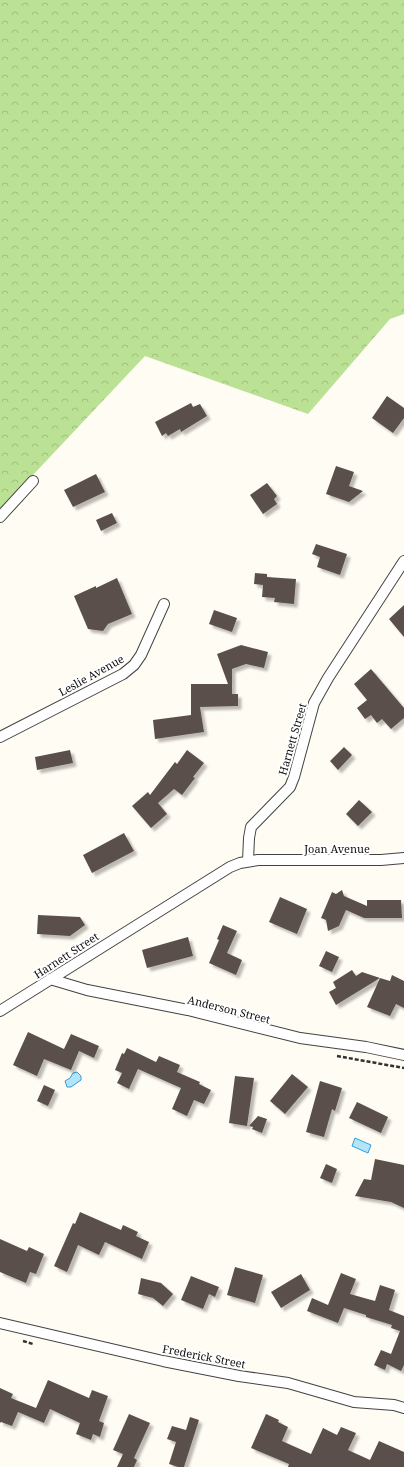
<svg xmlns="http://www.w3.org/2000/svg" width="404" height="1467" font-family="'Noto Serif',serif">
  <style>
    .forest { fill: url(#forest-crowns) }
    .water { fill: #b2e4fc; stroke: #319fdb }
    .building { fill: #5a504b; filter: url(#shadow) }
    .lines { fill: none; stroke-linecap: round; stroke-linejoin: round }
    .street-casing { stroke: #434343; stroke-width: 12 }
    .path { stroke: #323232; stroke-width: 2.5; stroke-dasharray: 4 2; stroke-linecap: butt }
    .street { stroke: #fff; stroke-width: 10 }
    .labels { text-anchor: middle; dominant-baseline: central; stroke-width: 4; stroke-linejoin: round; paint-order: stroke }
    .street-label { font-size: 11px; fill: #101010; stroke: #fff }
  </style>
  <defs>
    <pattern id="forest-crowns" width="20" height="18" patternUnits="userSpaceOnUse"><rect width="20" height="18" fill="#bbe195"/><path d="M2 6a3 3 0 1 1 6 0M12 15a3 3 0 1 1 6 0" fill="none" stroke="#a0c07f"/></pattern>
    <filter id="shadow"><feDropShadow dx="3.5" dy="3.5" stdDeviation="1" flood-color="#0004"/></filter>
  </defs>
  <rect width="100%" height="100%" fill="#fffcf3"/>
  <path class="forest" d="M 0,0 L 404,0 L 404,314 L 390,319 L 308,414 L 145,356 L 0,510 Z"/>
  <path class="water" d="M 77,1072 L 81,1076 L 81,1080 L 71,1087 L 67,1087 L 65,1081 L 70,1078 L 73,1073 Z
    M 355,1138 L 371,1145 L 368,1153 L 352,1146 Z"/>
  <path class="building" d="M 387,396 L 404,408 L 404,418 L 393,433 L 372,418 Z
    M 191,403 L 193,407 L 200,404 L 207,416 L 181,432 L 180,429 L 168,436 L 166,433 L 162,436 L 155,422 Z
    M 336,466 L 354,472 L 349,486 L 363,491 L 349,502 L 326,494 Z
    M 96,474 L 105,492 L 73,507 L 64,490 Z
    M 267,483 L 277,496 L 274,499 L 277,504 L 263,514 L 250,495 Z
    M 112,513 L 117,523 L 101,531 L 96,520 Z
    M 316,544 L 347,554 L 340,575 L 317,567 L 320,557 L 312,554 Z
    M 255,573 L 267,574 L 267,577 L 296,579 L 294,604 L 274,602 L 275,598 L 262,597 L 263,585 L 254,584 Z
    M 117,578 L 132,614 L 108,624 L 103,631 L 88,629 L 74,596 L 96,586 L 96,588 Z
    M 404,605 L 404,637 L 389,619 Z
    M 214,610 L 237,618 L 232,632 L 209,624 Z
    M 241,645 L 268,652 L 264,668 L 246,664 L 232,669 L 232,694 L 238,694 L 238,706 L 200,707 L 204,732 L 155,739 L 153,720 L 191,715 L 191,684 L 228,684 L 217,654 Z
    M 371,669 L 404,708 L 404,718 L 391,729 L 382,719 L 377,723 L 371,715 L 365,719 L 357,708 L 367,700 L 354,684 Z
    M 344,747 L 352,755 L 338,770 L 330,761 Z
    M 70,750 L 73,763 L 37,770 L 35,757 Z
    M 187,750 L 204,763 L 193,777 L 195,778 L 182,795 L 174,789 L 158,803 L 167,814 L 151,828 L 132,806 L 148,792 L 150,795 L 175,762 L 177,764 Z
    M 359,800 L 372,812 L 358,826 L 346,814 Z
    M 124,833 L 134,851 L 92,873 L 83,855 Z
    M 342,890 L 344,896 L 367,906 L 367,900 L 401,900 L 402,918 L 364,918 L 346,910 L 339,926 L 328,931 L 326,920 L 321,918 L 332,892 L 336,894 Z
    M 280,897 L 307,909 L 297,934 L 269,922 Z
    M 38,915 L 80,917 L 85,925 L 70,936 L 37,934 Z
    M 223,925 L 237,931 L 227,953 L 242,960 L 236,975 L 209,963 L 219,940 L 217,939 Z
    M 188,937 L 193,956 L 147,968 L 142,950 Z
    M 326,951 L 339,957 L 332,972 L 319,966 Z
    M 352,970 L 356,976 L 362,972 L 380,978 L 336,1005 L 329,992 L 336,988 L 333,982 Z
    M 392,975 L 404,981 L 404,1008 L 396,1004 L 390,1016 L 367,1007 L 380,978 L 390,981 Z
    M 28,1032 L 64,1049 L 71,1034 L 99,1046 L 94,1058 L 79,1051 L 71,1070 L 44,1059 L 37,1076 L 13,1065 Z
    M 127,1048 L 156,1062 L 159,1056 L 180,1065 L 177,1072 L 200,1082 L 199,1084 L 211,1090 L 204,1104 L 194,1100 L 187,1116 L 172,1109 L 181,1088 L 138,1069 L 129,1089 L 117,1083 L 122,1073 L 115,1070 L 122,1053 L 124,1054 Z
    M 292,1074 L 308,1087 L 285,1114 L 270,1101 Z
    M 235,1076 L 254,1078 L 247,1126 L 229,1123 Z
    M 320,1081 L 342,1088 L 335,1111 L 332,1109 L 324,1137 L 306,1132 Z
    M 44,1085 L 55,1090 L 48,1106 L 37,1101 Z
    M 357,1102 L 388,1117 L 381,1133 L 349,1118 Z
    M 258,1116 L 267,1119 L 262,1133 L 252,1129 L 253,1127 L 249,1126 Z
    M 375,1159 L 404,1165 L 404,1208 L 391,1202 L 355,1196 L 364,1179 L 371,1180 Z
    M 326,1164 L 337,1169 L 332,1183 L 320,1178 Z
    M 80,1212 L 121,1230 L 123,1225 L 138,1232 L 136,1236 L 149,1242 L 142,1259 L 105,1242 L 99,1255 L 78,1245 L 67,1272 L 54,1266 L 73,1223 L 75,1224 Z
    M 0,1239 L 27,1251 L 29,1247 L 44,1254 L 36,1274 L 30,1272 L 26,1283 L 0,1272 Z
    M 235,1267 L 263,1275 L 255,1303 L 227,1295 Z
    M 341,1273 L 356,1279 L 350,1294 L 375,1301 L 380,1285 L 395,1290 L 389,1310 L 404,1316 L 404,1365 L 401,1371 L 387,1364 L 385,1370 L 374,1365 L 381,1350 L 391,1354 L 400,1331 L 391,1328 L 392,1325 L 366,1317 L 366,1315 L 344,1308 L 338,1323 L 307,1311 L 312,1298 L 328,1305 Z
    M 301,1274 L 310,1290 L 281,1308 L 271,1292 Z
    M 191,1276 L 219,1287 L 215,1297 L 209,1294 L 203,1309 L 181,1300 Z
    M 141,1278 L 161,1283 L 173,1294 L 163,1306 L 153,1298 L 138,1294 Z
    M 48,1380 L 89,1398 L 92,1390 L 108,1396 L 99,1421 L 104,1423 L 100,1437 L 93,1434 L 91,1440 L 76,1434 L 80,1423 L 50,1409 L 44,1423 L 18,1412 L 12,1426 L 1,1422 L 0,1423 L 0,1388 L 13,1394 L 11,1398 L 36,1408 Z
    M 129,1414 L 150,1423 L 134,1458 L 137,1460 L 134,1467 L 117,1467 L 123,1454 L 113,1450 Z
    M 266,1414 L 279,1420 L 278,1422 L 288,1427 L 282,1441 L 311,1454 L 323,1428 L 337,1435 L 341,1427 L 356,1433 L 348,1450 L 370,1460 L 379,1441 L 404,1452 L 404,1467 L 288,1467 L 289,1464 L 251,1448 Z
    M 190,1417 L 199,1420 L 184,1467 L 178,1467 L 169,1464 L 176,1442 L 167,1439 L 172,1426 L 186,1430 Z"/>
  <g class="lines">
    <defs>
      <path id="street" d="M 0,517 L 33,481
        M 0,737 L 123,674 L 134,665 L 141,655 L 164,604
        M 248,861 L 249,838 L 251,827 L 290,787 L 294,777 L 314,703 L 328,678 L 404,561
        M 50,979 L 87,990 L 188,1010 L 300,1038 L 366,1047 L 404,1055
        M 0,1011 L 230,867 L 240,863 L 258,860 L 381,860 L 404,858
        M 0,1323 L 163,1361 L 239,1376 L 288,1383 L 354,1402 L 394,1405 L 404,1408"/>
    </defs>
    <use href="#street" class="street-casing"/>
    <path class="path" d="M 337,1056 L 404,1068
      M 23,1341 L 33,1344"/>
    <use href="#street" class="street"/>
  </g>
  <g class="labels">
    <g class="street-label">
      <text transform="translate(91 675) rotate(-29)">Leslie Avenue</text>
      <text transform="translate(292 739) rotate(-74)">Harnett Street</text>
      <text x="337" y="848">Joan Avenue</text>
      <text transform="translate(66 955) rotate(-33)">Harnett Street</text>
      <text transform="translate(229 1009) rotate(14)">Anderson Street</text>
      <text transform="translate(204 1356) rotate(11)">Frederick Street</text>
    </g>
  </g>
</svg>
